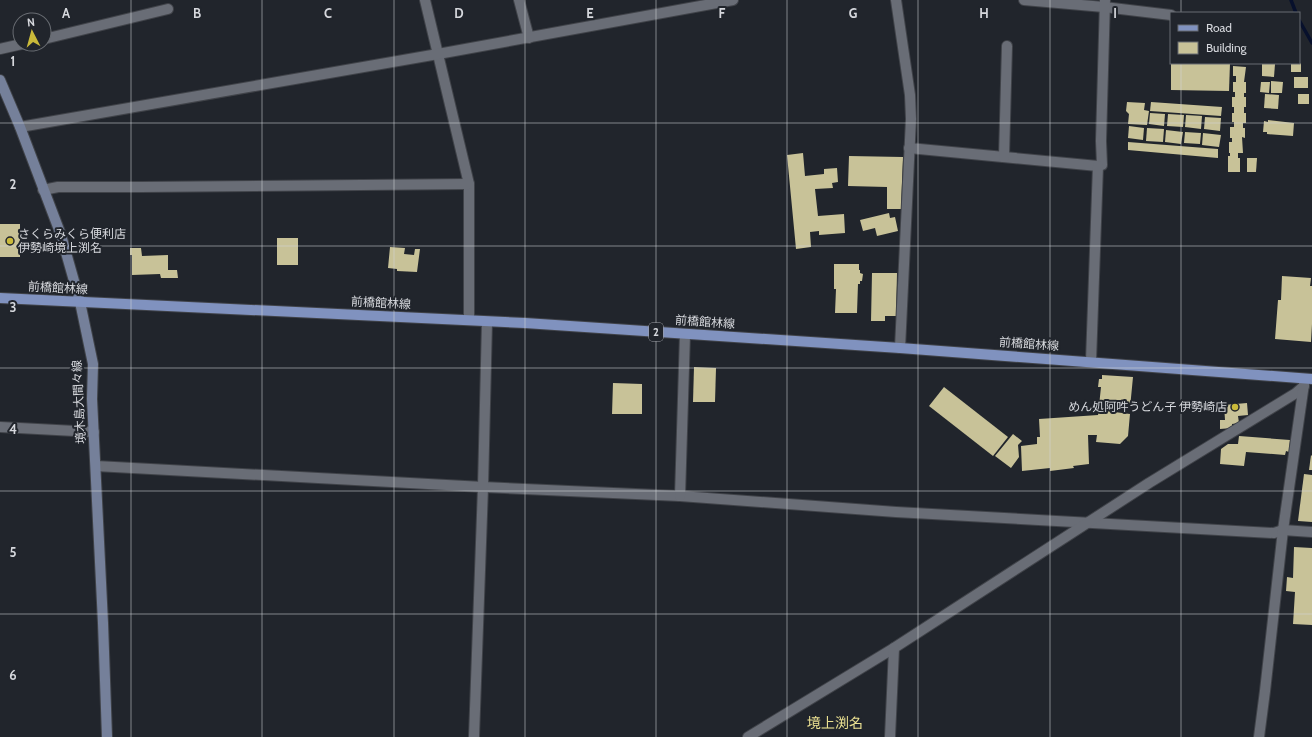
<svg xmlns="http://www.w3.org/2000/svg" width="1312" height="737" font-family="Cabin,'Noto Sans JP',sans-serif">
	<rect width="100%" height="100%" fill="#21252c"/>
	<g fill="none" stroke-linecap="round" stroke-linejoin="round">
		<!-- stream -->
		<g stroke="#07102c" stroke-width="3.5">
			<polyline points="1291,0 1296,13"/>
			<polyline points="1299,20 1312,43"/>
		</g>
	</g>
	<!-- building -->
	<g fill="#c8c298">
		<polygon points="1299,62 1301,64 1301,72 1291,72 1291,63 1299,63"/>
		<polygon points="1171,63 1230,63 1229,91 1171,90"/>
		<polygon points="1262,64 1275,64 1274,77 1262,76"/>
		<polygon points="1233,66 1246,67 1244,82 1246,82 1246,93 1244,93 1244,97 1246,97 1246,107 1244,107 1244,113 1246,113 1246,123 1243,123 1243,128 1245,128 1245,138 1242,137 1243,153 1238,153 1238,158 1240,158 1240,172 1228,172 1228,156 1230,156 1230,153 1229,153 1229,142 1232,142 1232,138 1230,138 1230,127 1234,127 1234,122 1232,122 1232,113 1234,113 1234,107 1232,107 1232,97 1235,97 1235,92 1233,92 1233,82 1236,82 1236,76 1233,76"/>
		<rect x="1294" y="77" width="14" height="11"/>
		<polygon points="1271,81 1283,82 1282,93 1271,93"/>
		<polygon points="1261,82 1270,82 1269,93 1260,92"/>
		<polygon points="1265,94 1279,95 1278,109 1264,108"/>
		<rect x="1298" y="94" width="11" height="10"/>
		<polygon points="1127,102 1145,103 1144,110 1149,111 1147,125 1128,124 1129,114 1126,111"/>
		<polygon points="1151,102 1222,107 1221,116 1150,111"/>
		<polygon points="1150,113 1165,114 1164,126 1149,124"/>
		<polygon points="1168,114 1184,115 1183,127 1167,126"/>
		<polygon points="1186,115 1202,116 1201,129 1185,127"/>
		<polygon points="1205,117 1221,118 1220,131 1204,129"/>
		<polygon points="1268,120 1294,123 1293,136 1267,134 1267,132 1263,132 1264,121 1268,122"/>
		<polygon points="1129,126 1144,128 1143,140 1128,138"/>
		<polygon points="1147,128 1164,129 1163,142 1146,141"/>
		<polygon points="1166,130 1183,132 1181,144 1165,142"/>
		<polygon points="1185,132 1201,133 1200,144 1184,143"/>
		<polygon points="1203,133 1221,135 1219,147 1202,145"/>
		<polygon points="1128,142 1218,149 1218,158 1128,150"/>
		<polygon points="803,153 805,176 824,174 824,169 837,168 838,182 832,183 833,188 815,189 818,216 844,214 845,233 819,235 819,231 810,232 811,247 796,249 787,155"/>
		<polygon points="849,156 903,157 901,209 887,209 887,187 848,186"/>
		<polygon points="1247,158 1257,158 1256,172 1247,172"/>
		<polygon points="889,213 890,218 895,217 898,231 877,236 875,228 863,231 860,220"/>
		<rect x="0" y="224" width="20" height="33"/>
		<rect x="277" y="238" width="21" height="27"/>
		<polygon points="390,247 405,248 404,254 414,255 415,249 420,249 417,272 397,271 397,269 388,268"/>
		<polygon points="130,248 141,248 142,256 168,255 168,270 177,270 178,278 161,278 160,274 132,275 132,255 130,255"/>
		<polygon points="834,264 859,264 859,270 860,270 860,273 863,274 862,281 860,281 860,284 858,284 857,313 835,313 836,289 834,289"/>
		<polygon points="872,273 897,273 896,316 885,316 885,321 871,321"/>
		<polygon points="1282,276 1311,278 1310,286 1312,286 1312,324 1311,342 1275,339 1278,300 1281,300"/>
		<polygon points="694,367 716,368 715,402 693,402"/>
		<polygon points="1102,375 1133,377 1130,408 1099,406 1101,387 1098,387 1099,379 1102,379"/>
		<polygon points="613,383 642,384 642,414 612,414"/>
		<polygon points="944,387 1008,437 993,456 929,406"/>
		<polygon points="1247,403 1248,415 1238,416 1239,423 1232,424 1232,428 1220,429 1220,420 1225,420 1224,405"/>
		<polygon points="1099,410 1130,414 1128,436 1120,444 1096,442 1097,435 1088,435 1089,464 1073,466 1074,468 1050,471 1050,468 1022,471 1021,446 1037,444 1037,437 1040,437 1039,419 1098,415"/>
		<polygon points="1013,434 1022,441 1018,445 1019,457 1011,468 995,456"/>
		<polygon points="1239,436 1290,440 1289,452 1286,451 1285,455 1246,452 1244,466 1220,464 1221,449 1228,444 1238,444"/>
		<polygon points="1311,455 1312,456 1312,470 1309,470"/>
		<polygon points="1304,474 1312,475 1312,522 1298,521"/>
		<polygon points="1294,547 1312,548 1312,625 1293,624 1295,592 1286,591 1287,577 1293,578"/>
	</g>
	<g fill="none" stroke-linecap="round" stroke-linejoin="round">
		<!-- minor casing -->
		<g stroke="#404349" stroke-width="12">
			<g id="minor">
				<polyline points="425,0 469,184 469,320"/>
				<polyline points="519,0 529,38"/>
				<polyline points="896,0 910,95 911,119 900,348"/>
				<polyline points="1024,0 1104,7 1171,15"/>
				<polyline points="44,39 168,9"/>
				<polyline points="0,49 22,44"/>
				<polyline points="20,127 438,54 733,0"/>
				<polyline points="909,148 1098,166 1102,165 1101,141 1105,0"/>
				<polyline points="1004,157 1007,46"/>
				<polyline points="43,190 58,187 140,187 469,184"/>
				<polyline points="1091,361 1098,166"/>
				<polyline points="0,427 94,432"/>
				<polyline points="96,466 483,487 680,496 896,512 1274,533 1283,530 1312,532"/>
				<polyline points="680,496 685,334"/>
				<polyline points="474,737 483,487 487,322"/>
				<polyline points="748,737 894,648 1149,483 1296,393 1304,386"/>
				<polyline points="890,737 894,648"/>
				<polyline points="1259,737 1265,691 1283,530 1304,384"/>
			</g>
		</g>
		<!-- secondary casing -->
		<g stroke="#404349" stroke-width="12">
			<polyline id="secondary" points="0,80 20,127 61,235 80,302 93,364 92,399 103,623 107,737"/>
		</g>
		<!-- primary casing -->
		<g stroke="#404349" stroke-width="12">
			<polyline id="primary" points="0,298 525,323 900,348 1312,379"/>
		</g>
		<!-- minor -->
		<use href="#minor" stroke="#696d76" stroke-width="10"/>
		<!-- secondary -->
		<use href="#secondary" stroke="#75809a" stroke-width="10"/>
		<!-- primary -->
		<use href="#primary" stroke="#8092bf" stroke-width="10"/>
	</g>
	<!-- grid -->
	<path fill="none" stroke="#d6d8dd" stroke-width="1" stroke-opacity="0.55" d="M 131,0 L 131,737M 262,0 L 262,737M 394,0 L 394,737M 525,0 L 525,737M 656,0 L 656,737M 787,0 L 787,737M 918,0 L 918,737M 1050,0 L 1050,737M 1181,0 L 1181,13M 1181,63 L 1181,737M 0,123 L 1312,123M 0,246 L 1312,246M 0,368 L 1312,368M 0,491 L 1312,491M 0,614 L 1312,614"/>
	<!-- markers -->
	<g fill="#caba3a" stroke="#21252c" stroke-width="1.5">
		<circle cx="10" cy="241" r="4"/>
		<circle cx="1235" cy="407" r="4"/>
	</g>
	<g text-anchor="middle" stroke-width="4" stroke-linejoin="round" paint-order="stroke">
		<!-- shield labels -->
		<rect fill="#21252c" stroke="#a0a2a8" stroke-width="1" x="649" y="323" width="14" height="18" rx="3"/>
		<g font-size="11" font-weight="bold" fill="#d6d8dd">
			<text x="656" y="336">2</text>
		</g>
		<!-- poi labels -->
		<g font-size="12" fill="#d6d8dd" stroke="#21252c" text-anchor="start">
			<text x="18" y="238">さくらみくら便利店<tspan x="18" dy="14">伊勢崎境上渕名</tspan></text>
			<text x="1227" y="411" text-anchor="end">めん処阿吽うどん子 伊勢崎店</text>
		</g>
		<!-- street labels -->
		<g font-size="12" fill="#d6d8dd" stroke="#21252c">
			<text transform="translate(58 288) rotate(3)" y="4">前橋館林線</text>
			<text transform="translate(381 303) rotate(3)" y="4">前橋館林線</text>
			<text transform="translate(705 322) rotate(4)" y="4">前橋館林線</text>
			<text transform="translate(1029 344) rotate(4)" y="4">前橋館林線</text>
			<text transform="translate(79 402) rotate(-93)" y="4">境木島大間々線</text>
		</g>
		<!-- quarter labels -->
		<g font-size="14" fill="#eae091" stroke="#21252c">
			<text x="835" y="728">境上渕名</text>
		</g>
	</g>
	<g font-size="13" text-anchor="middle" font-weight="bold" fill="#d6d8dd" stroke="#21252c" stroke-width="4" stroke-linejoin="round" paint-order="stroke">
		<text x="66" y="18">A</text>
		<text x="197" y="18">B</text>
		<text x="328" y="18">C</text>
		<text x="459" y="18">D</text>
		<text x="590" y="18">E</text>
		<text x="722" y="18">F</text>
		<text x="853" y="18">G</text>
		<text x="984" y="18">H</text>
		<text x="1115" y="18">I</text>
		<text x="13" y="66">1</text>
		<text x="13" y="189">2</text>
		<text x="13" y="312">3</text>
		<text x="13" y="434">4</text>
		<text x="13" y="557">5</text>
		<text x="13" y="680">6</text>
	</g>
	<!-- legend -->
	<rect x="1170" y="12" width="130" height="52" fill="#21252c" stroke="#696d73"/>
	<rect x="1178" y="25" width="20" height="6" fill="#8092bf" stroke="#696d73"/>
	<text x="1206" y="32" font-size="12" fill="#d6d8dd">Road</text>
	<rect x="1178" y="42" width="20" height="12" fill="#c8c298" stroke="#696d73"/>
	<text x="1206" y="52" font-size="12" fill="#d6d8dd">Building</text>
	<!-- north arrow -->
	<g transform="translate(32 32) rotate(354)"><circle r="19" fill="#21252c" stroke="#696d73"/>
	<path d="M0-3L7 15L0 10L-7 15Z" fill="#caba3a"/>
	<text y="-6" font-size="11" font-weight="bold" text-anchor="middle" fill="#d6d8dd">N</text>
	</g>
</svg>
